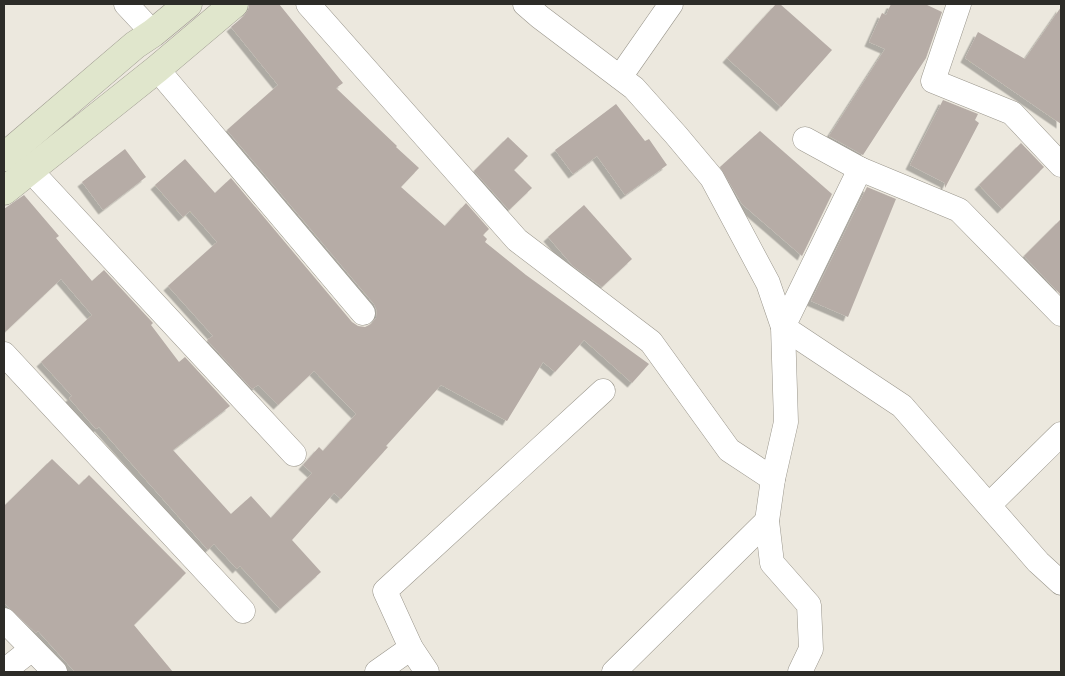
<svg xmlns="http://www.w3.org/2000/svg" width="1065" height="676" font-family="'Varela Round',sans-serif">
	<defs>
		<filter id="shadow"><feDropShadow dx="-4.5" dy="4.5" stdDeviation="0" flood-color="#0004"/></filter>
	</defs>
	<rect width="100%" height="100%" fill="#ece8de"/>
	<!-- building -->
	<g fill="#b6aca6" filter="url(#shadow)">
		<polygon points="249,4 279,4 343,83 336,88 397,146 396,147 419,168 401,187 445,226 466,203 489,229 483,235 487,239 485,242 526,275 649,364 632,383 584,340 555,372 543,362 507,421 441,385 386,446 388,447 341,499 334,493 292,540 321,572 280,609 240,566 237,569 214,544 208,550 99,427 96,429 69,398 72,396 41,362 92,315 61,279 4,333 4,209 24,195 59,236 56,238 92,281 104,270 153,323 151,325 179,362 185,357 230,406 173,450 231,514 251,496 271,518 312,473 303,465 319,447 323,451 356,414 314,371 278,405 258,385 252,389 207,340 213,336 168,286 217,242 190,211 183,217 155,185 185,159 215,193 231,178 352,322 358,326 365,327 371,324 376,318 377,311 374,304 227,130 278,85 231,27 244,16 248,10"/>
		<polygon points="776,4 780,4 832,50 781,107 727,58"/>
		<polygon points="891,4 925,4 942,12 926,58 863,155 829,136 885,49 869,42 882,13 886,15"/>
		<polygon points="1061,7 1061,124 965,58 978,32 1025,59"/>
		<polygon points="943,100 978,114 975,120 979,123 945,188 945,183 910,165"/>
		<polygon points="616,104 645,141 649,139 667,165 625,195 597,156 573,174 555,150"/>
		<polygon points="760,131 832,194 802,256 742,204 720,167"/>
		<polygon points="508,137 528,156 514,170 532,188 509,210 474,171"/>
		<polygon points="1021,143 1044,167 1002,209 979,185"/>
		<polygon points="125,149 146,177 103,210 82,182"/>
		<polygon points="867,187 896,199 848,317 811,301"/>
		<polygon points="584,205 632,259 602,287 573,266 548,237"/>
		<polygon points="1061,219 1061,295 1024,256"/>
		<polygon points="52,459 79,485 89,475 186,573 134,625 173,672 75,672 38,631 36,633 4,603 4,506"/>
	</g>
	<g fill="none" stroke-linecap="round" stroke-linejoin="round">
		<!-- minor casing -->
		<g stroke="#9a968c" stroke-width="25">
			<g id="minor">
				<polyline points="126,4 153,33"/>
				<polyline points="308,4 517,240 651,342 729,450 773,479"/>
				<polyline points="525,4 540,17 634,88 676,135 712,178 768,283 783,327 786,422 773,479 767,521 772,563 809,605 811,649 800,672"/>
				<polyline points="959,4 933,81 1012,113 1061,165"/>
				<polyline points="157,69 363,313"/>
				<polyline points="620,77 671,4"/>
				<polyline points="805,139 860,169 959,210 1061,314"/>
				<polyline points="18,157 294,454"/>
				<polyline points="860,169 783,327 902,406 1038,562 1061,583"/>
				<polyline points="4,354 243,611"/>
				<polyline points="989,505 1061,434"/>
				<polyline points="4,620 55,672"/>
				<polyline points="4,671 32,649"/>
				<polyline points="377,672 411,648"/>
				<polyline points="427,672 411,648 385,591 603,391"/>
				<polyline points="614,672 767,521"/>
			</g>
		</g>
		<!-- secondary casing -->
		<g stroke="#9a968c" stroke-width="29">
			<g id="secondary">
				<polyline points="4,157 135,45 153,33 188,4"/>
				<polyline points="4,191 157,69 234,4"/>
			</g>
		</g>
		<!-- minor -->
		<use href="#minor" stroke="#fff" stroke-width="24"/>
		<!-- secondary -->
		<use href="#secondary" stroke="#e0e6cc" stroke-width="28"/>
	</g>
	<!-- border -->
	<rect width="1065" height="676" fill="none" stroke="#2d2c28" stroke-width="10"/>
</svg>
